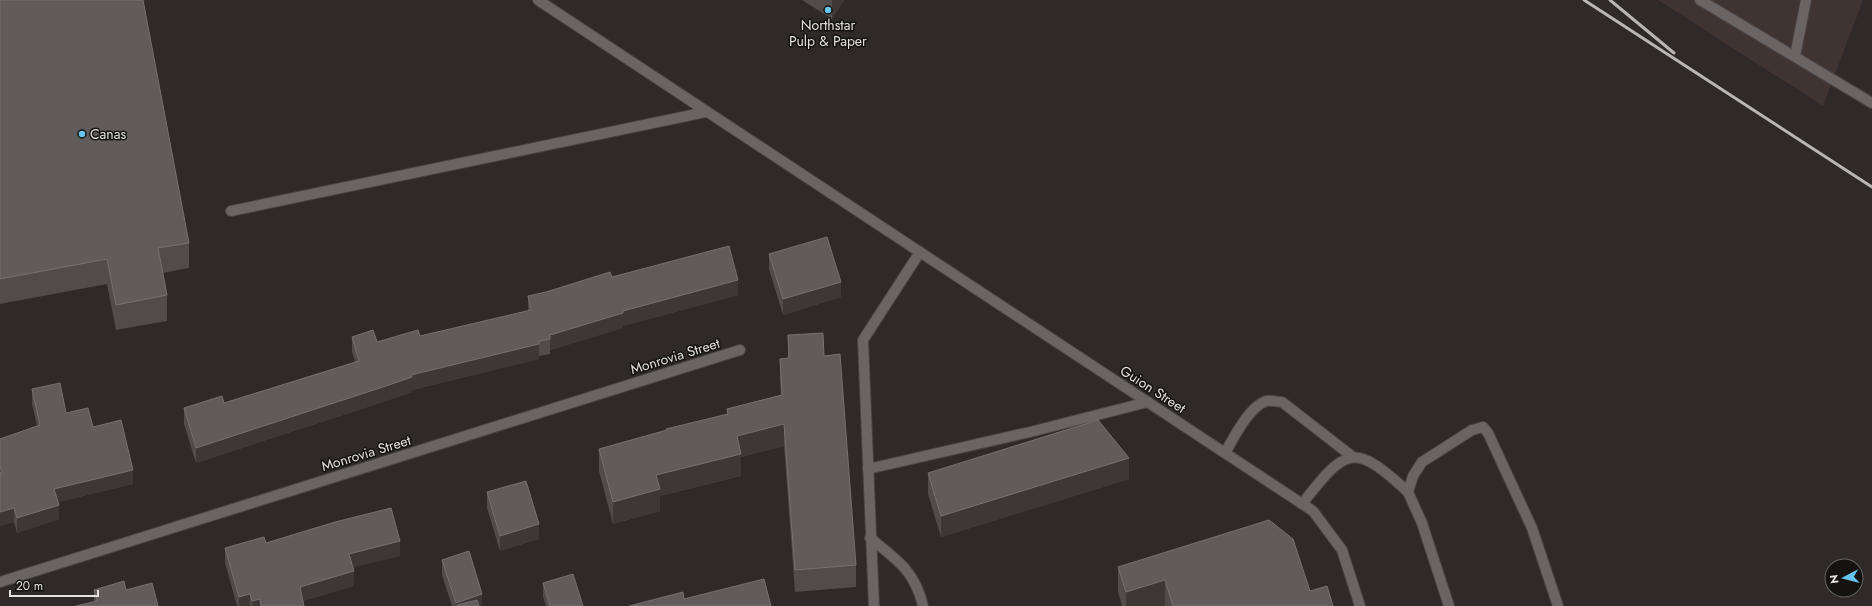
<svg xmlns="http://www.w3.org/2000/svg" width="1872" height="606" font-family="Jost,sans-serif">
	<rect width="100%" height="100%" fill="#2f2929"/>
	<!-- built -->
	<polygon fill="#403433" points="1658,0 1863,0 1823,106"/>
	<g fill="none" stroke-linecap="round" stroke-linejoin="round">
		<!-- service casing -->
		<g stroke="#484443" stroke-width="12">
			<g id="service">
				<polyline points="538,0 888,231"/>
				<polyline points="1700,0 1872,103"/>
				<polyline points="1795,56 1806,0"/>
				<polyline points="231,211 706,112"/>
				<path d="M 1225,453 C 1234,437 1249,407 1266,401 C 1271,400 1277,402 1282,402 L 1353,457"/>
				<polyline points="868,469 1030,432 1148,402"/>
				<path d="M 1302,504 C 1346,448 1353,441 1408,492"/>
				<path d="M 870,538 C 897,560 915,571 923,606"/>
				<polyline points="874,606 863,340 920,252"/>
				<polyline points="1449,606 1422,523 1408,492 1413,476 1422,462 1472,430 1483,427 1488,433 1532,528 1558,606"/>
			</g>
		</g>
		<!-- minor casing -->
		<g stroke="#484443" stroke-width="12">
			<g id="minor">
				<polyline points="888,231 1313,511 1342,550 1360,606"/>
				<polyline points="0,582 740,350"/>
			</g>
		</g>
		<!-- service -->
		<use href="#service" stroke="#6b6464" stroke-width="10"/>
		<!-- minor -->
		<use href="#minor" stroke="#6b6464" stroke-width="10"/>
		<!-- rail -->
		<g stroke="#bbb6b6" stroke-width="3">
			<polyline points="1584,0 1872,187"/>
			<polyline points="1610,0 1674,53"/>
		</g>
	</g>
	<!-- wall -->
	<g fill="#514b4a">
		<polygon points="0,0 189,243 189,268 163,273 167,295 167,321 116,330 107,284 0,304"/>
		<polygon points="802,0 844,0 832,19"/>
		<polygon points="769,254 841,297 783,315 769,269"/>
		<polygon points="612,277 738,295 623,326 623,328 550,350 550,354 539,356 539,359 412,390 412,392 386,401 196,463 184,424 184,408 224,403 355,362 352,352 352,337 377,342 420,336 528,311 528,296"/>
		<polygon points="788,335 824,356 856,565 856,587 795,592 784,446 741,457 741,476 660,496 660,511 613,524 599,471 599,449 727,414 727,409 781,395 780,380 780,359 788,358"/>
		<polygon points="32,389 66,413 93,427 133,484 58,502 59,519 17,533 14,522 0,526 0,439 37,426 32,404"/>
		<polygon points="928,473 1129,479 941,537 928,494"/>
		<polygon points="487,492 539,539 500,551 487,508"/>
		<polygon points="266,543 400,556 353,567 354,586 303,601 304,606 237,606 225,563 225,548"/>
		<polygon points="442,560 482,606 452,606 442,575"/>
		<polygon points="1118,567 1310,591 1333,606 1122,606 1118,592"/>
		<polygon points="543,583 583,606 546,606 543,597"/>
		<polygon points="94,590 126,590 94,602"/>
	</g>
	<!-- shaded-wall -->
	<g fill="#3d3736">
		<polygon points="832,0 844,0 832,19"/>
		<polygon points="738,280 738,295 623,326 623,328 550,350 550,335 623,311"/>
		<polygon points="841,282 841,297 783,315 783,299"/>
		<polygon points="539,344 539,359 412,390 412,392 386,401 196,463 196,448 411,375"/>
		<polygon points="784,424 784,446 741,457 741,476 660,496 660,511 613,524 613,502 656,475 737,436"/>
		<polygon points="1129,458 1129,479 941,537 941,516"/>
		<polygon points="133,470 133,484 54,503 54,489"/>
		<polygon points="59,505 59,519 17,533 17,518"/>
		<polygon points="14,508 14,522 0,526 0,512"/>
		<polygon points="539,524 539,539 500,551 500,536"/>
		<polygon points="400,541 400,556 349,568 349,554"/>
		<polygon points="354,571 354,586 300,602 300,587"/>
		<polygon points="1165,580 1165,606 1126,606 1126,592"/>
		<polygon points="250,594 250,606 239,606 239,597"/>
		<polygon points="482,594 482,606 456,606 456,603"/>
		<polygon points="260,599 260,606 252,606 252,601"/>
	</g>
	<!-- building -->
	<g fill="#615b5b" stroke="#767070">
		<polygon points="0,0 143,0 189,243 158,248 167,295 116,305 107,259 0,279"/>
		<polygon points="827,237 841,282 783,299 769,254"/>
		<polygon points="729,246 738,280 623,311 623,313 550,335 550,339 539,341 539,344 411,375 412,377 386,386 196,448 184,408 222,396 224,403 359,361 352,337 373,330 377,342 418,330 420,336 531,310 528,296 546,292 610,272 612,277"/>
		<polygon points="823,333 824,356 840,354 856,565 795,570 784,424 737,436 741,454 656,475 660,489 613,502 599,449 667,430 666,429 728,414 727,409 782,395 780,359 789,358 788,335"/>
		<polygon points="60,383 66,413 88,408 93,427 121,420 133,470 54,489 59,505 17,518 14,508 0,512 0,473 2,472 0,467 0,439 40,425 32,389"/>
		<polygon points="1098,420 1129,458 941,516 928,473"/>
		<polygon points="526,481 539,524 500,536 487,492"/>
		<polygon points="391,508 400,541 349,554 354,571 300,587 304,606 261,606 260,599 252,601 250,594 239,597 225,548 264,537 266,543 335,522"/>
		<polygon points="1269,520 1293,539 1310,591 1327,586 1333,606 1173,606 1165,580 1126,592 1118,567"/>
		<polygon points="469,551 482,594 456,603 442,560"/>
		<polygon points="573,574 583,606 550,606 543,583"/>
		<polygon points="764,579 771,606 629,606 683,592 684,599"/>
		<polygon points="124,581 126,590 152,583 158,606 76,606 97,601 94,590"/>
		<polygon points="477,600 479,606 457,606 457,605"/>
	</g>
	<!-- markers -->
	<g fill="#67c4f0" stroke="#151212" stroke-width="1.5">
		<circle cx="828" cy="10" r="4"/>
		<circle cx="82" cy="134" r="4"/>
	</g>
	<g text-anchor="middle" stroke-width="3" stroke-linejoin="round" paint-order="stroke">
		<!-- poi labels -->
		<g font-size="14" fill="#e5e1e1" stroke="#151212">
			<text x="828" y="30">Northstar<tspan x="828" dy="16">Pulp &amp; Paper</tspan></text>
			<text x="90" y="139" text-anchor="start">Canas</text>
		</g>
		<!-- street labels -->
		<g font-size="14" fill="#e5e1e1" stroke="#151212">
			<text transform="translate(675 356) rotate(-17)" y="5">Monrovia Street</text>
			<text transform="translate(1153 389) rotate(33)" y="5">Guion Street</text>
			<text transform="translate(366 453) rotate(-17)" y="5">Monrovia Street</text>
		</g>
	</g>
	<!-- north arrow -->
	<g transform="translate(1844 578) rotate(263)"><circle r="19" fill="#151212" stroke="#686565"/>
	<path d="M0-3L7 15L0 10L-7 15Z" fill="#67c4f0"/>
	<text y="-6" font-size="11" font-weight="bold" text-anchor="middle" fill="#e5e1e1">N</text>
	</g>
	<!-- scale -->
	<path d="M10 590v6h88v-6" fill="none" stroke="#e5e1e1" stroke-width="2"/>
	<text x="16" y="590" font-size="12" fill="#e5e1e1" stroke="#151212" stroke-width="3" paint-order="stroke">20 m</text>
</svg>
